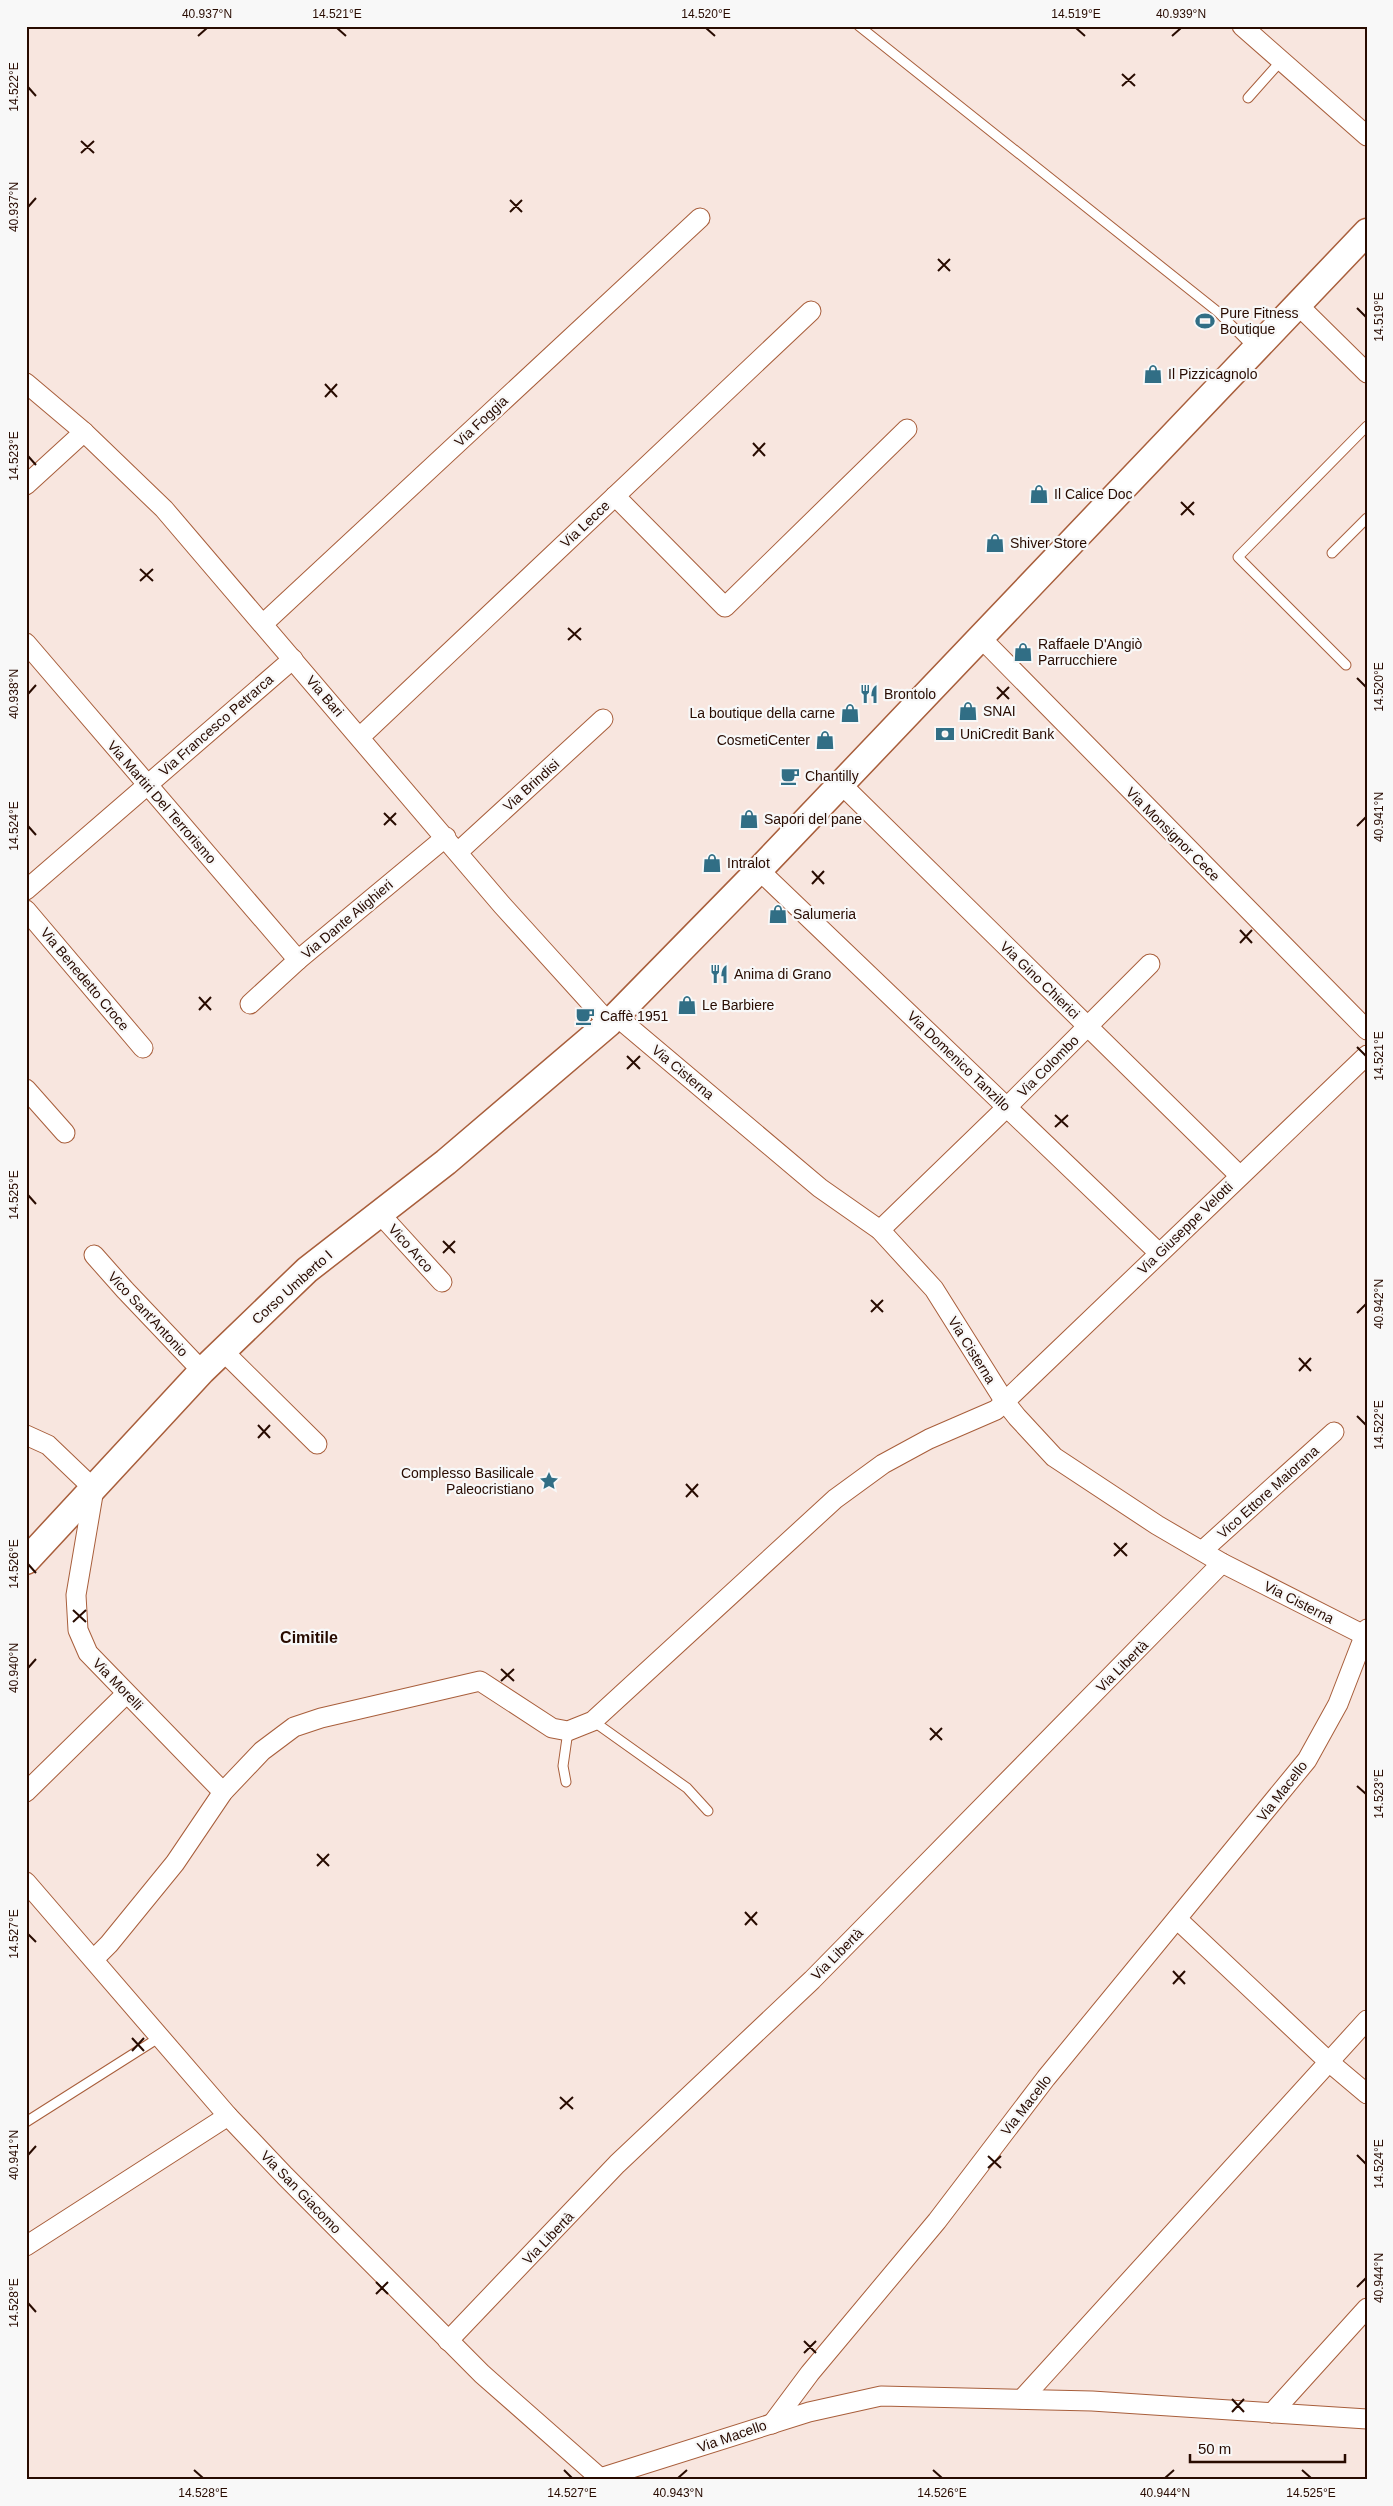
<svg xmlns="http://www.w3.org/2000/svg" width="1393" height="2506" font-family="Arial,sans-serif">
	<rect width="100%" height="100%" fill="#f8e6df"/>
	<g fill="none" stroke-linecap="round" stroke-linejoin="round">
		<!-- lane casing -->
		<g stroke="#a85e3b" stroke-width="11">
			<g id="lane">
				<polyline points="859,26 1218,312 1254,348"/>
				<polyline points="1248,98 1281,61"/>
				<polyline points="1332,553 1367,518"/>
				<polyline points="1346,665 1238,557 1367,426"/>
				<polyline points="593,1721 687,1788 708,1811"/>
				<polyline points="566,1782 563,1766 568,1731"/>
				<polyline points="26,2122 160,2037"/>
			</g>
		</g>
		<!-- street casing -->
		<g stroke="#a85e3b" stroke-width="21">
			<g id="street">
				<polyline points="1242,26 1367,136"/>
				<polyline points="1298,305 1367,373"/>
				<polyline points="26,383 84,432 164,509 502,905 609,1023"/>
				<polyline points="26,485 84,432"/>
				<polyline points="615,496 725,607 907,429"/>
				<polyline points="263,624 700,218"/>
				<polyline points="980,637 1367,1030"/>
				<polyline points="26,643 298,960"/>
				<polyline points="360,737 811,311"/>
				<polyline points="841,784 1240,1176"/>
				<polyline points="458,852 603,719"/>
				<polyline points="759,870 1159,1253"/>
				<polyline points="26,890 293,659"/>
				<polyline points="26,910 143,1048"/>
				<polyline points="250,1004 298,960 446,837"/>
				<polyline points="616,1016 820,1188 880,1230 934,1289 1005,1402 1017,1417 1054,1457 1157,1525 1222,1563 1364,1635"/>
				<polyline points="26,1089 65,1133"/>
				<polyline points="380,1214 442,1282"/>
				<polyline points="880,1230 1007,1107 1150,964"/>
				<polyline points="94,1255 125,1290 202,1371"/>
				<polyline points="223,1351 317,1444"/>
				<polyline points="26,1435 48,1445 94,1489 76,1595 78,1630 88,1653 223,1792"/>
				<polyline points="1202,1551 1334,1432"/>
				<polyline points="26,1792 126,1694"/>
				<polyline points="26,1882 228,2116 285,2176 482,2374 600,2478"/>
				<polyline points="1177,1919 1329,2062 1367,2094"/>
				<polyline points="94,1959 109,1944 175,1863 223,1792 262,1751 294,1727 321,1718 480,1681 552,1728 568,1731 593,1721 835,1499 883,1464 929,1439 996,1410 1367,1055"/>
				<polyline points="26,2246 228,2116"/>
				<polyline points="448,2341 617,2164 812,1980 1222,1563"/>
				<polyline points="1022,2399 1367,2020"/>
				<polyline points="1272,2413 1367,2308"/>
				<polyline points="772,2424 810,2373 937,2221 1046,2078 1307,1760 1338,1704 1367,1629"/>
				<polyline points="600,2478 809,2412 881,2396 1092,2401 1367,2419"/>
			</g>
		</g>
		<!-- secondary casing -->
		<g stroke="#a85e3b" stroke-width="29">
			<polyline id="secondary" points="26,1561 202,1371 307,1270 446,1162 609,1023 759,870 1367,232"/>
		</g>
		<!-- lane -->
		<use href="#lane" stroke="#fff" stroke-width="9"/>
		<!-- street -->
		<use href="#street" stroke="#fff" stroke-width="19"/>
		<!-- secondary -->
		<use href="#secondary" stroke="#fff" stroke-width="26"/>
	</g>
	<!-- ticks -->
	<path fill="none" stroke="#280b00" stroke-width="2" d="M 337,28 L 346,36M 706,28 L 715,36M 1076,28 L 1085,36M 198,36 L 207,28M 1172,36 L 1181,28M 1122,74 L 1135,86M 1122,86 L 1135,74M 28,87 L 36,96M 81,141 L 94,153M 81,153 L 94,141M 510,200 L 522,212M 28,207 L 36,198M 510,212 L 522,200M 938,259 L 950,271M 938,271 L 950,259M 1357,308 L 1366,317M 325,384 L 337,397M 325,397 L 337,384M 753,443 L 765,456M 28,456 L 36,465M 753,456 L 765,443M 1181,502 L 1194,515M 1181,515 L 1194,502M 140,569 L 153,581M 140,581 L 153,569M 568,628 L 581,640M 568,640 L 581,628M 1357,678 L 1366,687M 997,687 L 1009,699M 28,694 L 36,685M 997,699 L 1009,687M 384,813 L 396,825M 384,825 L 396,813M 28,826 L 36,835M 1357,826 L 1366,817M 812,871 L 824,884M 812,884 L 824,871M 1240,930 L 1252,943M 1240,943 L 1252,930M 199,997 L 211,1010M 199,1010 L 211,997M 1357,1047 L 1366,1056M 627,1056 L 640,1069M 627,1069 L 640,1056M 1055,1115 L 1068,1127M 1055,1127 L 1068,1115M 28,1195 L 36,1204M 443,1241 L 455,1253M 443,1253 L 455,1241M 871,1300 L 883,1312M 871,1312 L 883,1300M 1357,1313 L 1366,1304M 1299,1358 L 1311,1371M 1299,1371 L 1311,1358M 1357,1416 L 1366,1425M 258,1425 L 270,1438M 258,1438 L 270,1425M 686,1484 L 698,1497M 686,1497 L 698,1484M 1114,1543 L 1127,1556M 1114,1556 L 1127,1543M 28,1564 L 36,1573M 73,1610 L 86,1622M 73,1622 L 86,1610M 28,1668 L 36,1659M 501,1669 L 514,1681M 501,1681 L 514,1669M 930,1728 L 942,1740M 930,1740 L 942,1728M 1357,1786 L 1366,1794M 317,1854 L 329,1866M 317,1866 L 329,1854M 745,1912 L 757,1925M 745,1925 L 757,1912M 28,1934 L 36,1942M 1173,1971 L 1185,1984M 1173,1984 L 1185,1971M 132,2038 L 144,2051M 132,2051 L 144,2038M 560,2097 L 573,2109M 560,2109 L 573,2097M 28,2155 L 36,2146M 1357,2155 L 1366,2164M 988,2156 L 1001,2168M 988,2168 L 1001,2156M 376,2282 L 388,2294M 1357,2287 L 1366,2278M 376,2294 L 388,2282M 28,2303 L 36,2312M 804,2341 L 816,2353M 804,2353 L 816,2341M 1232,2399 L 1244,2412M 1232,2412 L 1244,2399M 194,2470 L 203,2478M 564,2470 L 572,2478M 933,2470 L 942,2478M 1302,2470 L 1311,2478M 678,2478 L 687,2470M 1165,2478 L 1174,2470"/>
	<!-- icons -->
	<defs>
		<g id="stadium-bare" transform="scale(1.5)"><path d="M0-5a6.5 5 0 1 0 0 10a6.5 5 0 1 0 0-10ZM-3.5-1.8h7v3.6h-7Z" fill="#316e85" stroke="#f8f8f8" stroke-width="2.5" paint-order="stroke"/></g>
		<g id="shop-bare" transform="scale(1.5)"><path d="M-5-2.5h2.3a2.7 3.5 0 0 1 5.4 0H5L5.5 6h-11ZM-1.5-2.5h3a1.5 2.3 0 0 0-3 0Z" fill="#316e85" stroke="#f8f8f8" stroke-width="2.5" paint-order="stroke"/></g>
		<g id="restaurant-bare" transform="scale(1.5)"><path d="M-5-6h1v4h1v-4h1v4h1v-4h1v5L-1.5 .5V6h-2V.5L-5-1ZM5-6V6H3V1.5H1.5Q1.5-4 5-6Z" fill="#316e85" stroke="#f8f8f8" stroke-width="2.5" paint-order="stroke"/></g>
		<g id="bank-bare" transform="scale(1.5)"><path d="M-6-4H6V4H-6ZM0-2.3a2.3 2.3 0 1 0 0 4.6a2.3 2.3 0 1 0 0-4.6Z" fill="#316e85" stroke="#f8f8f8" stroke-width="2.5" paint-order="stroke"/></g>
		<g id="cafe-bare" transform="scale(1.5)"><path d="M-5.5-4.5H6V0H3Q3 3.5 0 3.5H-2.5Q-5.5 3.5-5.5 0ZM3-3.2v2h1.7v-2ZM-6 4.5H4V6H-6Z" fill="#316e85" stroke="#f8f8f8" stroke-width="2.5" paint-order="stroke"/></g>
		<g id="sight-bare" transform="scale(1.5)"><path d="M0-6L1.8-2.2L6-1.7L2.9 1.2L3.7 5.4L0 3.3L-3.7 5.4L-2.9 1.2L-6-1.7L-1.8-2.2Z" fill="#316e85" stroke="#f8f8f8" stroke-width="2.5" paint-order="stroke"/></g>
	</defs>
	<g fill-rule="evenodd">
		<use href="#stadium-bare" x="1205" y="321"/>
		<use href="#shop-bare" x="1153" y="374"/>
		<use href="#shop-bare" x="1039" y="494"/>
		<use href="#shop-bare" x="995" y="543"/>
		<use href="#shop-bare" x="1023" y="652"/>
		<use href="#restaurant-bare" x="869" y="694"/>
		<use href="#shop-bare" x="968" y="711"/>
		<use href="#shop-bare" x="850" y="713"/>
		<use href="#bank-bare" x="945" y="734"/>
		<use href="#shop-bare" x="825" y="740"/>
		<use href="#cafe-bare" x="790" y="776"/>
		<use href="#shop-bare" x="749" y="819"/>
		<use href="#shop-bare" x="712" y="863"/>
		<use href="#shop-bare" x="778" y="914"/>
		<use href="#restaurant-bare" x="719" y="974"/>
		<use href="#shop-bare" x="687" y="1005"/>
		<use href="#cafe-bare" x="585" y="1016"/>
		<use href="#sight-bare" x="549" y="1481"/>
	</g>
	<g text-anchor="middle" stroke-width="4.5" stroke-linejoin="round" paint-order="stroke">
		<!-- poi labels -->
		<g font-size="14" fill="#280b00" stroke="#f8f8f8" text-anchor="start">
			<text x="1220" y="318">Pure Fitness<tspan x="1220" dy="16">Boutique</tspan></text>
			<text x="1168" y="379">Il Pizzicagnolo</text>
			<text x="1054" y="499">Il Calice Doc</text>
			<text x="1010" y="548">Shiver Store</text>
			<text x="1038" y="649">Raffaele D'Angiò<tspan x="1038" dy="16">Parrucchiere</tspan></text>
			<text x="884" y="699">Brontolo</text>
			<text x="983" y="716">SNAI</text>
			<text x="835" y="718" text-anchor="end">La boutique della carne</text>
			<text x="960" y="739">UniCredit Bank</text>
			<text x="810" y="745" text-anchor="end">CosmetiCenter</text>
			<text x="805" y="781">Chantilly</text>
			<text x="764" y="824">Sapori del pane</text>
			<text x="727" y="868">Intralot</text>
			<text x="793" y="919">Salumeria</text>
			<text x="734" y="979">Anima di Grano</text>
			<text x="702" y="1010">Le Barbiere</text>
			<text x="600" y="1021">Caffè 1951</text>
			<text x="534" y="1478" text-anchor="end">Complesso Basilicale<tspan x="534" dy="16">Paleocristiano</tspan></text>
		</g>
		<!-- street labels -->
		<g font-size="14" fill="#280b00" stroke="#f8f8f8">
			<text transform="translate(481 421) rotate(-43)" y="5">Via Foggia</text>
			<text transform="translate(585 524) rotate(-43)" y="5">Via Lecce</text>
			<text transform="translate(325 696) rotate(49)" y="5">Via Bari</text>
			<text transform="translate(216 725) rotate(-41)" y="5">Via Francesco Petrarca</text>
			<text transform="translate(531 785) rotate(-42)" y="5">Via Brindisi</text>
			<text transform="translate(162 802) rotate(49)" y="5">Via Martiri Del Terrorismo</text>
			<text transform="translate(1173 834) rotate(45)" y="5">Via Monsignor Cece</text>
			<text transform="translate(347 919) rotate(-40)" y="5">Via Dante Alighieri</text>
			<text transform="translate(85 979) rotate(50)" y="5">Via Benedetto Croce</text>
			<text transform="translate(1040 980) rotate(44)" y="5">Via Gino Chierici</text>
			<text transform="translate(959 1061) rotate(44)" y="5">Via Domenico Tanzillo</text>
			<text transform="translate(1048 1066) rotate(-45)" y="5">Via Colombo</text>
			<text transform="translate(683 1072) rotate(40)" y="5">Via Cisterna</text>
			<text transform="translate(1185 1228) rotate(-44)" y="5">Via Giuseppe Velotti</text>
			<text transform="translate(411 1248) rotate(48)" y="5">Vico Arco</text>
			<text transform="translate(292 1287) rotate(-42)" y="5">Corso Umberto I</text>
			<text transform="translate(148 1314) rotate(47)" y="5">Vico Sant'Antonio</text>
			<text transform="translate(972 1350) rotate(58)" y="5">Via Cisterna</text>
			<text transform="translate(1268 1492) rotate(-42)" y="5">Vico Ettore Maiorana</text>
			<text transform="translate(1299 1602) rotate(27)" y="5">Via Cisterna</text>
			<text transform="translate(1122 1666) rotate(-45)" y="5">Via Libertà</text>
			<text transform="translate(118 1684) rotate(46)" y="5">Via Morelli</text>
			<text transform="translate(1282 1791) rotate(-52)" y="5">Via Macello</text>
			<text transform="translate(837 1954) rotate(-45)" y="5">Via Libertà</text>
			<text transform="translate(1026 2105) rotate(-52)" y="5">Via Macello</text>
			<text transform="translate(301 2192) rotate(46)" y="5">Via San Giacomo</text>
			<text transform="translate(548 2238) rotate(-46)" y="5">Via Libertà</text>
			<text transform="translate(732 2436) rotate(-19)" y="5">Via Macello</text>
		</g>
		<!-- quarter labels -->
		<g font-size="16" font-weight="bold" fill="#280b00" stroke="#f8f8f8">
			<text x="309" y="1643">Cimitile</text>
		</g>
	</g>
	<!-- border -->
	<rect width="1393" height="2506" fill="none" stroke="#f8f8f8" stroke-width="55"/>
	<!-- scale -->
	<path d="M1190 2454v8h155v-8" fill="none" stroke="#280b00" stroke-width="2.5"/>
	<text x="1198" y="2454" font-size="15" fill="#280b00" stroke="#f8f8f8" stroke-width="4" paint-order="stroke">50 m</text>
	<rect x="28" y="28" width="1338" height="2450" fill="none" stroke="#280b00" stroke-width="2"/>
	<g font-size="12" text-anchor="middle" fill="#280b00">
		<text x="207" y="18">40.937°N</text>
		<text x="337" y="18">14.521°E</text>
		<text x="706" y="18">14.520°E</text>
		<text x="1076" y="18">14.519°E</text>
		<text x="1181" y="18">40.939°N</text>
		<text transform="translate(14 87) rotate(-90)" y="4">14.522°E</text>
		<text transform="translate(14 207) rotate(-90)" y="4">40.937°N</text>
		<text transform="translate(1379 317) rotate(-90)" y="4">14.519°E</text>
		<text transform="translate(14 456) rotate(-90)" y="4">14.523°E</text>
		<text transform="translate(1379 687) rotate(-90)" y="4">14.520°E</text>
		<text transform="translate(14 694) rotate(-90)" y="4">40.938°N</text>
		<text transform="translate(1379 817) rotate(-90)" y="4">40.941°N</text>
		<text transform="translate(14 826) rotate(-90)" y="4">14.524°E</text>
		<text transform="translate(1379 1056) rotate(-90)" y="4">14.521°E</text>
		<text transform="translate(14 1195) rotate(-90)" y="4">14.525°E</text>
		<text transform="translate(1379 1304) rotate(-90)" y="4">40.942°N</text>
		<text transform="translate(1379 1425) rotate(-90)" y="4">14.522°E</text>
		<text transform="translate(14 1564) rotate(-90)" y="4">14.526°E</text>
		<text transform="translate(14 1668) rotate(-90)" y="4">40.940°N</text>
		<text transform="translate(1379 1794) rotate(-90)" y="4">14.523°E</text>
		<text transform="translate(14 1934) rotate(-90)" y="4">14.527°E</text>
		<text transform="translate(14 2155) rotate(-90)" y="4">40.941°N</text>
		<text transform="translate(1379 2164) rotate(-90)" y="4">14.524°E</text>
		<text transform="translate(1379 2278) rotate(-90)" y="4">40.944°N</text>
		<text transform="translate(14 2303) rotate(-90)" y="4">14.528°E</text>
		<text x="203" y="2497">14.528°E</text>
		<text x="572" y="2497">14.527°E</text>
		<text x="678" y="2497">40.943°N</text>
		<text x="942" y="2497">14.526°E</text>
		<text x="1165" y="2497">40.944°N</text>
		<text x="1311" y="2497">14.525°E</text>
	</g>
</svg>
